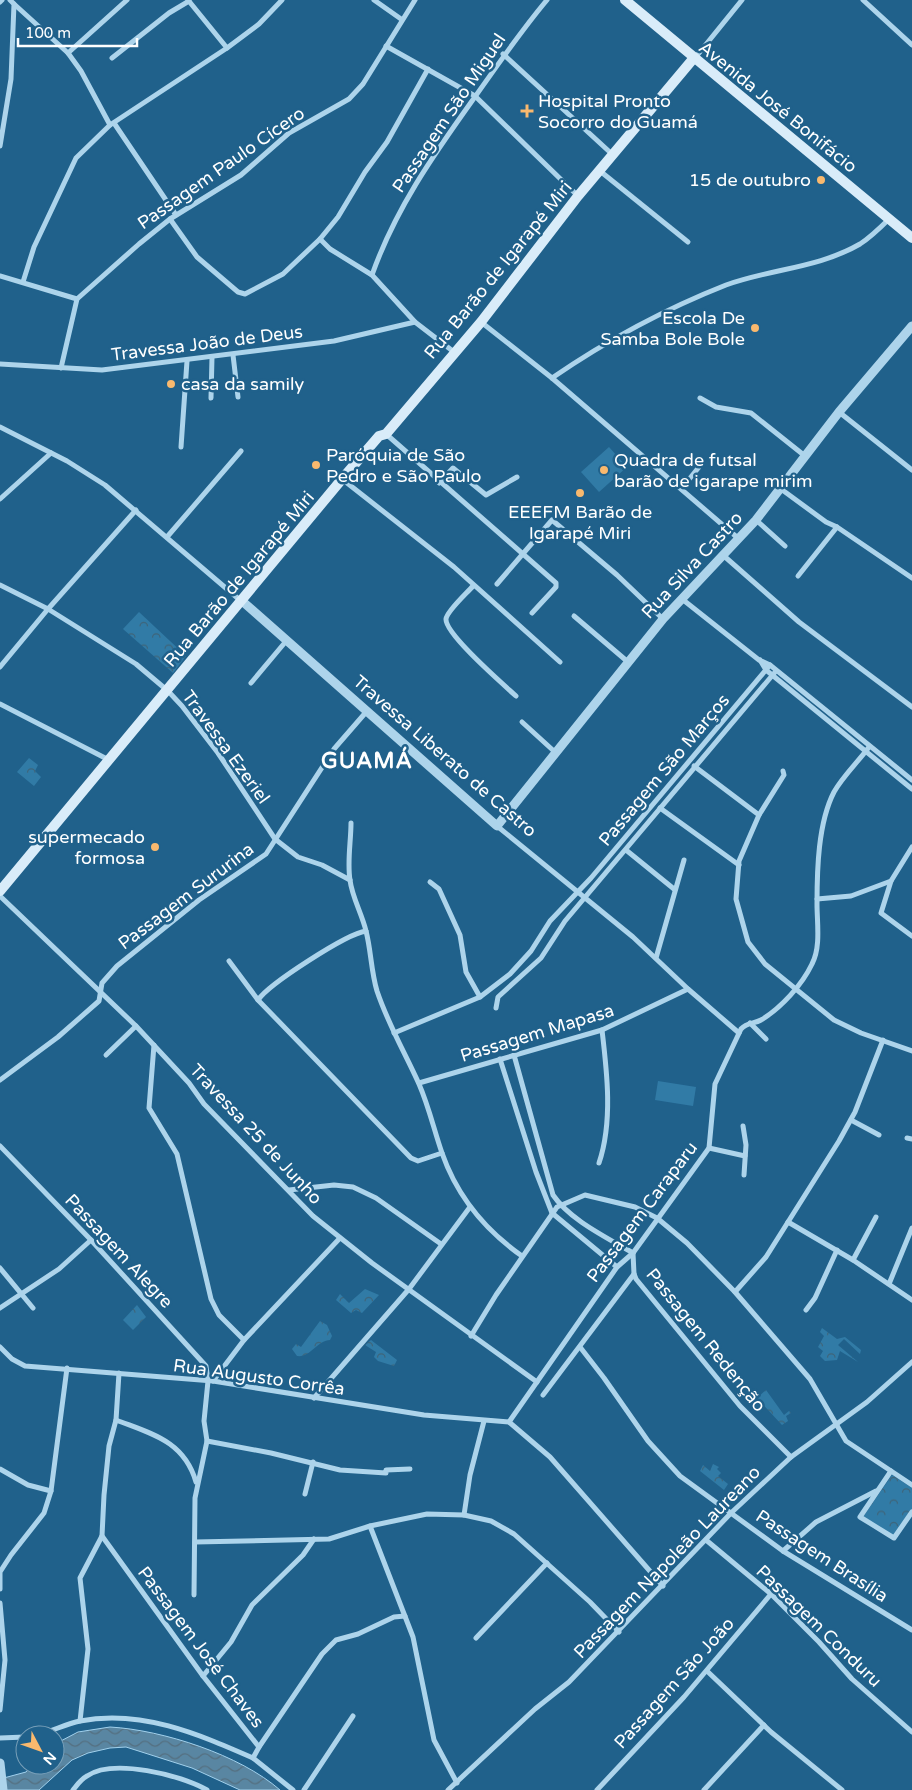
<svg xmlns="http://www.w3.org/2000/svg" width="912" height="1790" font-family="'Varela Round',sans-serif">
	<defs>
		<pattern id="forest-crowns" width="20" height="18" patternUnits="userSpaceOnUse" patternTransform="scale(1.25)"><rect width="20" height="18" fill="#317ba6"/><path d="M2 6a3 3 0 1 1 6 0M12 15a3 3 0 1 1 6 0" fill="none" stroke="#3e6479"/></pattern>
		<pattern id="water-waves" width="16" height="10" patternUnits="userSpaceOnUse" patternTransform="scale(1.25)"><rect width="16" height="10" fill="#5986a2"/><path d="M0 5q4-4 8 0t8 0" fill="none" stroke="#546f80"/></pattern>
	</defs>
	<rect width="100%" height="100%" fill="#20618b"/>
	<!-- green -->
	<g fill="#317ba6">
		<polygon points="609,447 627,467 599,492 581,472"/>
		<polygon points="658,1081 696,1087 693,1106 655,1100"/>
	</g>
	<!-- forest -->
	<g fill="url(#forest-crowns)">
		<polygon points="139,612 186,656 173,673 123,629"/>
		<polygon points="29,758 38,765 35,771 41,777 34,786 17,772"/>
		<polygon points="365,1289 379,1295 362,1313 356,1310 351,1313 336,1300 340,1294 349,1303"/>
		<polygon points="137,1305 146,1317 133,1330 123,1320"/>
		<path d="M 320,1321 L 327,1325 L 332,1336 L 330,1340 C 318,1340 310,1358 297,1356 L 292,1349 L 296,1344 L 301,1347 Z"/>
		<polygon points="822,1328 837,1339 845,1337 861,1350 860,1354 844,1339 838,1345 858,1362 840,1351 837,1360 825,1361 820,1356 823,1351 818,1347 824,1336 820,1332"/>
		<polygon points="371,1340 397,1360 394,1366 378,1361 374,1357 376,1352 365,1345"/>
		<polygon points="766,1390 784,1415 789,1411 791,1413 786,1416 788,1421 782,1425 757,1398"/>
		<polygon points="713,1464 719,1467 717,1469 721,1473 718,1476 728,1484 724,1490 700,1471 703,1465 710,1471"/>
		<polygon points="892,1475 912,1488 912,1511 894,1538 863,1517"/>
	</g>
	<!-- water -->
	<path fill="url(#water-waves)" stroke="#a1d1ed" d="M 110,1727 C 163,1730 240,1755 280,1790 L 240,1790 L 192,1768 L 126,1747 L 110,1748 L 88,1753 L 72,1760 L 39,1790 L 0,1790 L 0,1779 L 26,1772 L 32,1765 L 55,1765 L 55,1744 L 78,1732 Z"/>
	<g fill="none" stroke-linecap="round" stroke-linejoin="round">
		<!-- minor -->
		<g stroke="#add4eb" stroke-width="5">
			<polyline points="188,0 227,48"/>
			<polyline points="374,0 401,19"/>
			<polyline points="863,0 912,45"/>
			<polyline points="0,2 2,0"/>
			<polyline points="14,4 68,53 81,71 110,125"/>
			<polyline points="386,46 475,96 578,196"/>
			<polyline points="68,53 127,0"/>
			<polyline points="503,54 613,155"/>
			<polyline points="112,58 169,13 189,1"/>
			<polyline points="695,58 742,0"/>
			<polyline points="114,123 176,215"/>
			<polyline points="0,146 11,79 14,4 10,0"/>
			<polyline points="600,171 688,242"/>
			<polyline points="170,219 197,257 238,292 245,294 283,274 320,239 338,217 365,172 387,142 428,69"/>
			<polyline points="320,239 330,249 372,275 415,322 454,352"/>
			<path d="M 372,275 C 395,210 432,157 472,101 C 497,66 520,32 547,0"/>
			<polyline points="0,276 77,299"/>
			<polyline points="23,282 34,247 76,158 110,125 227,48 259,24 282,0"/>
			<polyline points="481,322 552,378 739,539"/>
			<polyline points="233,355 238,397"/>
			<polyline points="0,364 102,370 334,341 415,322"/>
			<polyline points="61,368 77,299 139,244 170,219 241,175 289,133 349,99 363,84 415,0"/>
			<path d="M 552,378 C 606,341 665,309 726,285 C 770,269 819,268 860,244 C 871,237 880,228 889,219"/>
			<polyline points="211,398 212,357"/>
			<polyline points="700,398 716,407 751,413 805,456"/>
			<polyline points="839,412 912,470"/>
			<polyline points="0,427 67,461 105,485 241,601"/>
			<polyline points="386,434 556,583 556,587 532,613"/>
			<polyline points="181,447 187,361"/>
			<polyline points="342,479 454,567 560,662"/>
			<polyline points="439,483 453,468 486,495 517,477"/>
			<polyline points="682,488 699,467"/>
			<polyline points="781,489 826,522 837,527 912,578"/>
			<polyline points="0,499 51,453"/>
			<polyline points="756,520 785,546"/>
			<polyline points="167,537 241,451"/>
			<polyline points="724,556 799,622 912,707"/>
			<polyline points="798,576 837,527"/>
			<polyline points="497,584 552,520 617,575 663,619"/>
			<polyline points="0,585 48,609 136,664 168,691 182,706 218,753 275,839 298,857 322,865 350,880"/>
			<path d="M 473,586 C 467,593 447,611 446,619 C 445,634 503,684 516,696"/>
			<polyline points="682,599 759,660 770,665 912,780"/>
			<polyline points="574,616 628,662"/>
			<polyline points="760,660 766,670 912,789"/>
			<polyline points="0,667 48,609 136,510"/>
			<polyline points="251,683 287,640"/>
			<polyline points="0,704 109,760"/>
			<polyline points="522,722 556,753"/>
			<polyline points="694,766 759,815"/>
			<polyline points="783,771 784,775 759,815 739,861 736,899 748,942 765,964 834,1020 861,1033 912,1051"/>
			<polyline points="660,808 739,865"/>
			<path d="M 351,823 C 351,841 347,862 350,880 C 352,897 362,914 366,931 C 371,950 371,971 377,991 C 388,1024 405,1053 419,1084 C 429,1107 434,1130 442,1153 C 457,1196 485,1230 522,1256"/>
			<polyline points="497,826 633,937 688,989 739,1033"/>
			<polyline points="626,850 674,889"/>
			<polyline points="891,881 881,913 912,936"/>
			<polyline points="430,882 439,889 460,935 466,972 480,997"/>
			<polyline points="0,896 136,1026 189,1083 204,1104 313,1216 372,1263 537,1382"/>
			<polyline points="817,899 851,896 891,881 912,847"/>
			<polyline points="656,958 684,860"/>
			<polyline points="229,961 258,1000 411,1158 418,1161 442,1153"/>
			<path d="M 258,1000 C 269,984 346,934 366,931"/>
			<polyline points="496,1008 498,997 541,958 565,921 776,671"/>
			<polyline points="750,1023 766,1039"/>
			<polyline points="394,1033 480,997 510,974 531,951 550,921 591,878 770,665"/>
			<polyline points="154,1045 149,1108 177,1154 211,1299 219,1315 244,1340"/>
			<polyline points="106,1055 136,1026"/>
			<path d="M 514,1055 L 553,1195 C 570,1220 606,1237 633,1253"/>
			<polyline points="500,1059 536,1172 552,1213 617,1267"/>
			<polyline points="0,1080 58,1037 99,1001 102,983 117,966 199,900 266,854 334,749 367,711"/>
			<polyline points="419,1083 602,1030 688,989"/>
			<polyline points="851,1120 879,1135"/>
			<polyline points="743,1126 746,1145 744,1175"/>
			<polyline points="907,1138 912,1139"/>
			<polyline points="0,1146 91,1240 206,1366 208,1381 204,1421 207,1441 195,1498 194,1595"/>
			<polyline points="709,1148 745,1156"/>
			<path d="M 599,1163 C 613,1122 607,1072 602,1030"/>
			<polyline points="289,1190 334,1185 353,1187 376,1198 441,1244"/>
			<polyline points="788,1222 853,1260 912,1300"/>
			<polyline points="633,1253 634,1274 636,1279 740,1406 791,1457"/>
			<polyline points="853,1260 876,1217"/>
			<polyline points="0,1268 33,1308"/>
			<polyline points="889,1284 912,1228"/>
			<polyline points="735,1292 766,1257 839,1141 855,1112 883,1040"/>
			<polyline points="0,1308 59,1269 91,1240"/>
			<polyline points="806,1310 815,1298 837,1250"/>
			<polyline points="471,1336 496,1295 557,1207 585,1195 635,1207 657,1218 687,1243 735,1292 810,1379 846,1441 912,1485"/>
			<polyline points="0,1347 12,1359 25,1366 213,1381 424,1415 509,1422 550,1457 663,1586"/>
			<polyline points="580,1347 604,1378 648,1441 680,1476 783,1551 912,1630"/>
			<polyline points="213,1381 244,1340 340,1238"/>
			<polyline points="543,1395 634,1274"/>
			<polyline points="314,1398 409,1289 470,1207"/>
			<path d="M 116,1420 C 152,1434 184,1441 196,1482"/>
			<path d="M 509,1422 L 617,1267 L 633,1253 L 709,1148 L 715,1084 L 741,1029 C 747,1022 754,1024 761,1020 C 781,1008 802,985 812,964 C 821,947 817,923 817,904 C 817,870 818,823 834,792 C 843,776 858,762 869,747"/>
			<polyline points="207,1441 271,1453 340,1470 386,1473 386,1470 410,1469"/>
			<polyline points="0,1469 28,1485 51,1491"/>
			<polyline points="891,1471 860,1517 894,1538 912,1512"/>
			<polyline points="305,1494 313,1462"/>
			<polyline points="464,1515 470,1475 484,1421"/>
			<polyline points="370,1526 413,1637 434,1740 457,1783"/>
			<polyline points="102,1536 203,1676 259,1747 253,1758 293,1790"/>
			<polyline points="706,1540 771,1594 819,1642 852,1679 912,1732"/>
			<polyline points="195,1542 329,1539 370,1526 427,1514 464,1515 491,1521 514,1534 590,1602 619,1632"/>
			<polyline points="783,1551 816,1522 876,1491"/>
			<polyline points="0,1589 0,1572 11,1555 44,1513 51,1491 67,1368"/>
			<polyline points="0,1603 5,1660 0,1710"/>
			<polyline points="476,1638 547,1563"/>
			<polyline points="707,1671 771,1732 842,1790"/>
			<polyline points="203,1676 231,1642 252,1605 303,1555 314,1539"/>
			<polyline points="80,1721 88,1649 80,1578 102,1536 104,1495 109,1446 116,1420 119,1373"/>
			<path d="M 36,1735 C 51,1732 65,1724 80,1721 C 141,1709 198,1734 253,1758"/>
			<polyline points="0,1738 25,1737"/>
			<polyline points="259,1747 322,1654 336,1640 358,1634 394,1617 405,1616"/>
			<path d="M 73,1790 C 77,1785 81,1779 87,1776 C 113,1758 181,1775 207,1790"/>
			<polyline points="304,1790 353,1716"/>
			<polyline points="448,1790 535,1709 569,1682 731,1513 791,1457 867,1402 912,1362"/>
			<polyline points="597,1790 684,1697 771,1594"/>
			<polyline points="704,1790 764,1725"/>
		</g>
		<!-- tertiary -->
		<g stroke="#add4eb" stroke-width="9">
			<polyline points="242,601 497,826 663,619 756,520 839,412 912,326"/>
			<polyline points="0,1763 3,1790"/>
		</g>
		<!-- secondary -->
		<g stroke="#d9ecf9" stroke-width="10">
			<polyline points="625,0 912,238"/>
			<polyline points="0,891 342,479 379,436 386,434 481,322 578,196 693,59"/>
		</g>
	</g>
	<!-- markers -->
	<g fill="#f9b96e" stroke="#20618b" stroke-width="2">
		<path d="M524.5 103.5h5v5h5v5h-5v5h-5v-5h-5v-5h5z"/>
		<circle cx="821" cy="180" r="5"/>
		<circle cx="755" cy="328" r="5"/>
		<circle cx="171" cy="384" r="5"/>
		<circle cx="316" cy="465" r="5"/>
		<circle cx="604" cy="470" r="5"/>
		<circle cx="580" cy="493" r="5"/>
		<circle cx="155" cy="847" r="5"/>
	</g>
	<g text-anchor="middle" stroke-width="5" stroke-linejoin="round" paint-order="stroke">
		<!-- poi labels -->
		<g font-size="18" fill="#fff" stroke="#20618b" text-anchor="start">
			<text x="538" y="107">Hospital Pronto<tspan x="538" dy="21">Socorro do Guamá</tspan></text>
			<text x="811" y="186" text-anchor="end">15 de outubro</text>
			<text x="745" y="324" text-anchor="end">Escola De<tspan x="745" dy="21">Samba Bole Bole</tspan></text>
			<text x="181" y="390">casa da samily</text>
			<text x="326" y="461">Paróquia de São<tspan x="326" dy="21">Pedro e São Paulo</tspan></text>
			<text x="614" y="466">Quadra de futsal<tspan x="614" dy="21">barão de igarape mirim</tspan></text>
			<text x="580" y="518" text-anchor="middle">EEEFM Barão de<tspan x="580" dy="21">Igarapé Miri</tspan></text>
			<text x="145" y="843" text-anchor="end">supermecado<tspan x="145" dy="21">formosa</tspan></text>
		</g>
		<!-- street labels -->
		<g font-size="18" fill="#fff" stroke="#20618b">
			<text transform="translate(778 107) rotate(39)" y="6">Avenida José Bonifácio</text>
			<text transform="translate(449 113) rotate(-56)" y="6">Passagem São Miguel</text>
			<text transform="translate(221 168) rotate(-35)" y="6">Passagem Paulo Cícero</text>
			<text transform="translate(498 270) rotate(-51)" y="6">Rua Barão de Igarapé Miri</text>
			<text transform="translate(207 343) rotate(-7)" y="6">Travessa João de Deus</text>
			<text transform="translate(692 565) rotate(-47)" y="6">Rua Silva Castro</text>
			<text transform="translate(239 579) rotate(-50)" y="6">Rua Barão de Igarapé Miri</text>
			<text transform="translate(226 747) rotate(54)" y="6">Travessa Ezeriel</text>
			<text transform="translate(445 756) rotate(41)" y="6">Travessa Liberato de Castro</text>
			<text transform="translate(664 770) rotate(-50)" y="6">Passagem São Marços</text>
			<text transform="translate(186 896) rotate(-37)" y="6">Passagem Sururina</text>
			<text transform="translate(537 1033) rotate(-17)" y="6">Passagem Mapasa</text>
			<text transform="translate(256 1134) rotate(47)" y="6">Travessa 25 de Junho</text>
			<text transform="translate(642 1212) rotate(-53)" y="6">Passagem Caraparu</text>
			<text transform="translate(119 1251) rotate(47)" y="6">Passagem Alegre</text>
			<text transform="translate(706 1340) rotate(51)" y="6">Passagem Redenção</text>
			<text transform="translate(259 1377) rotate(8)" y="6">Rua Augusto Corrêa</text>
			<text transform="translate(822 1556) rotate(33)" y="6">Passagem Brasília</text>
			<text transform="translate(667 1562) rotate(-46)" y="6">Passagem Napoleão Laureano</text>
			<text transform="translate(819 1626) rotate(44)" y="6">Passagem Conduru</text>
			<text transform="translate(201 1647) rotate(53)" y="6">Passagem José Chaves</text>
			<text transform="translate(674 1683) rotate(-48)" y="6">Passagem São João</text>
		</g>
		<!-- district labels -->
		<g font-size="22" font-weight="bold" letter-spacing="1" fill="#fff" stroke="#20618b">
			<text x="367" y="768">GUAMÁ</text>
		</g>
	</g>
	<!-- north arrow -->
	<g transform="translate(40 1750) rotate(131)"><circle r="24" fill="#20618b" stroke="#79a0b9"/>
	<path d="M0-4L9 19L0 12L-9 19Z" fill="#f9b96e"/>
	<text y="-8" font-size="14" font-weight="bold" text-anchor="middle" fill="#ffffff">N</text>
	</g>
	<!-- scale -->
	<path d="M18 38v8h119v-8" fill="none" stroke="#ffffff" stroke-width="2.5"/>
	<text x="25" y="38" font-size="15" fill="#ffffff" stroke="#20618b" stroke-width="4" paint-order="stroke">100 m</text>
</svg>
